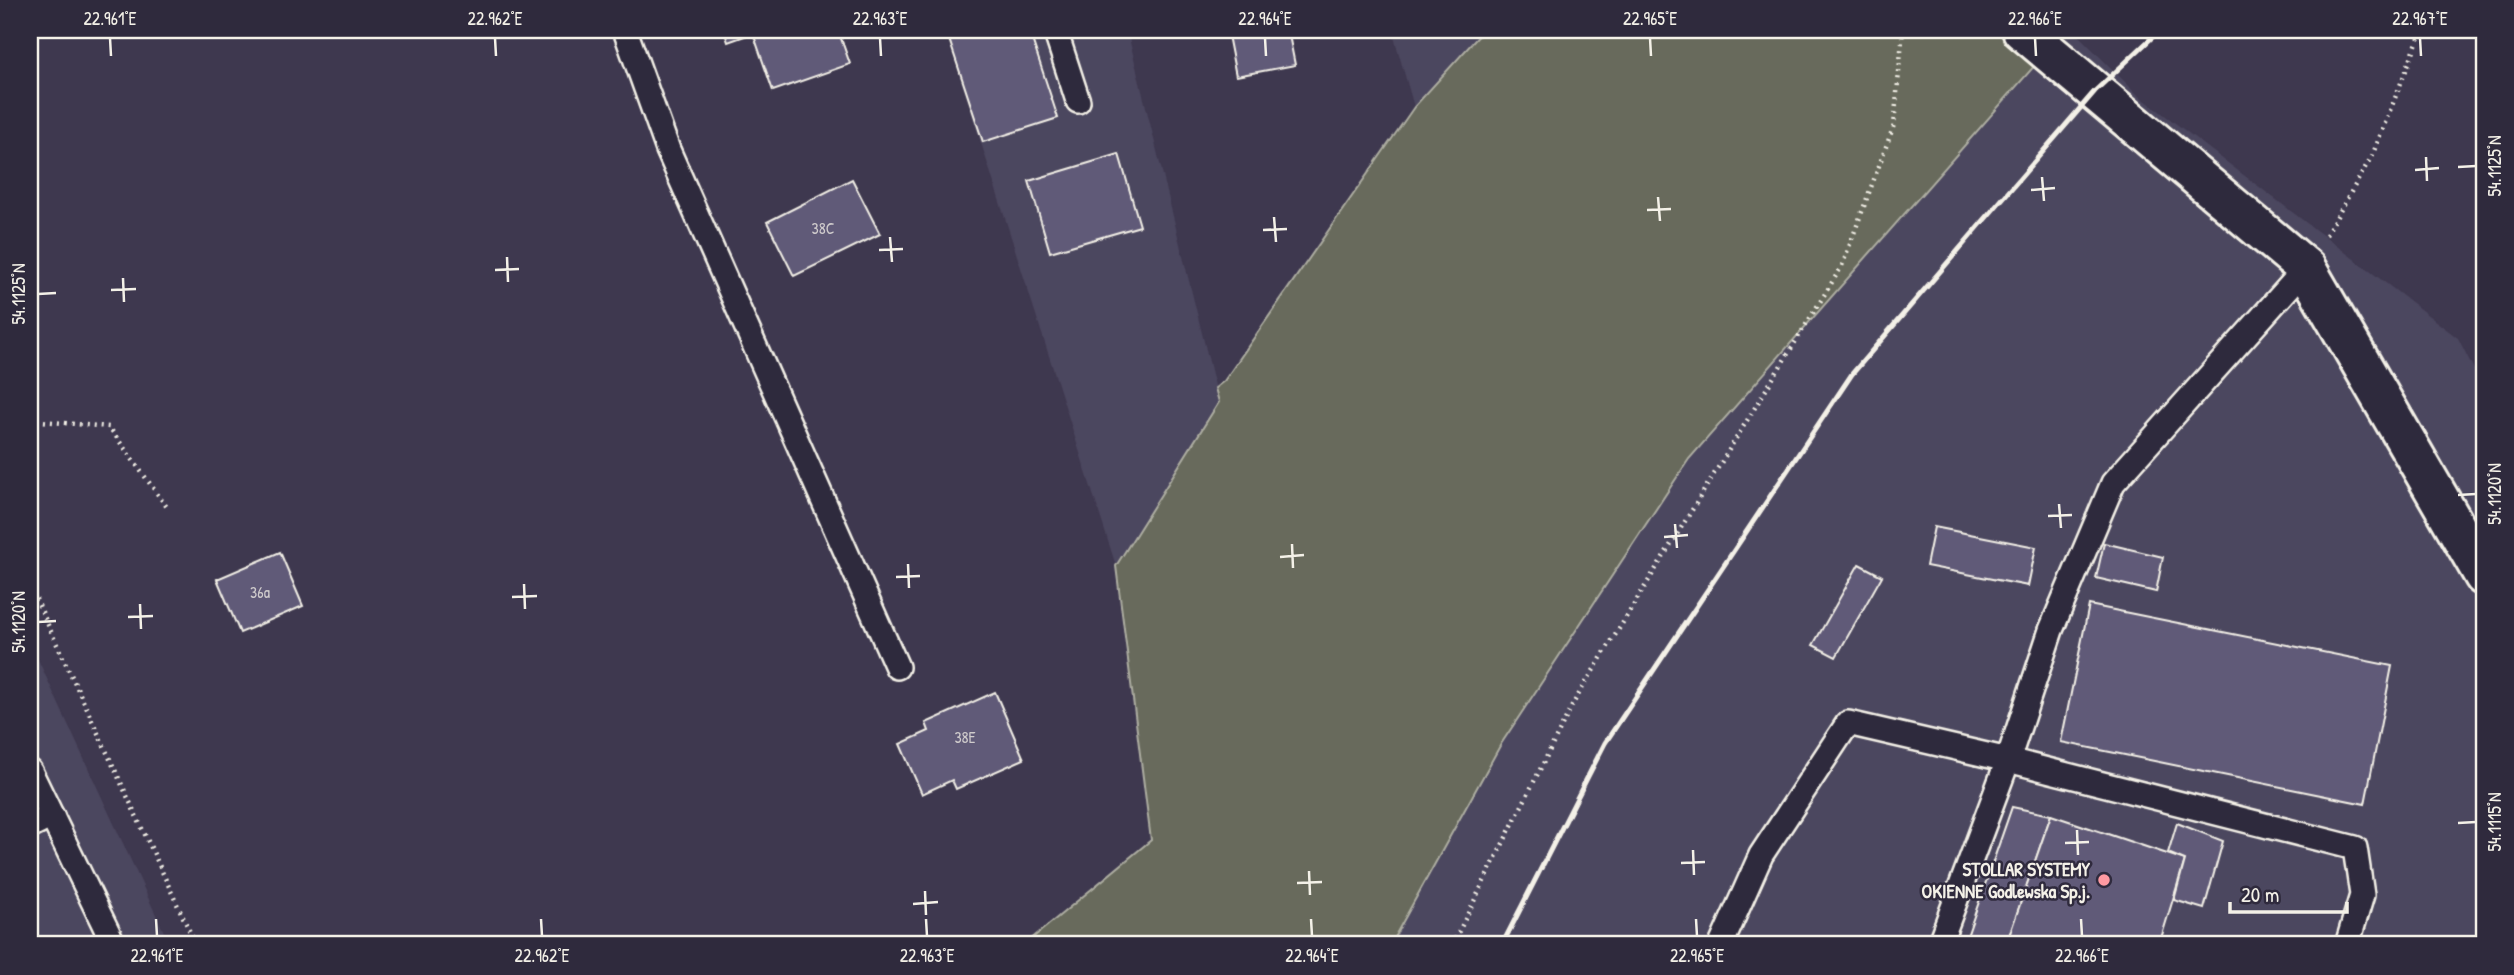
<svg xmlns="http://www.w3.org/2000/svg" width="2514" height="975" font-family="'Patrick Hand',sans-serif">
	<rect width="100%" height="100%" fill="#3e384f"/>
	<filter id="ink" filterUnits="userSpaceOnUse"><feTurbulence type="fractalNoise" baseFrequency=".0143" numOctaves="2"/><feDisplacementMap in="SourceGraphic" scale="14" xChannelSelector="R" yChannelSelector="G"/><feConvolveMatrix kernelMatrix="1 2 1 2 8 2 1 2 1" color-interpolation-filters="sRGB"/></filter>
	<g filter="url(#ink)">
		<!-- built -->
		<g fill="#4b465e">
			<polygon points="945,30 1127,30 1219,402 1116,566"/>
			<polygon points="1392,30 1484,30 1414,107"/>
			<polygon points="2066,30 2073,30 2137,94 2458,338 2484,389 2484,945 1390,945 1501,744 1689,459"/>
			<polygon points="30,642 170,945 30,945"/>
		</g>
		<!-- green -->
		<polygon fill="#676a5c" stroke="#aeaea2" stroke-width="2" points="1484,30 2066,30 1689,459 1501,744 1390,945 1024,945 1151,840 1116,566 1219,402 1215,388 1224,381 1414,107"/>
		<!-- building -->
		<g fill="#605a78" stroke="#f4f1e8" stroke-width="2">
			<polygon points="724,30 838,30 850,64 773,91 753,33 728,42"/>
			<polygon points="946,30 1029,30 1058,118 983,142"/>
			<polygon points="1227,30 1288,30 1295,65 1236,76"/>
			<polygon points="1119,154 1140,226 1050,252 1029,181"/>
			<polygon points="852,179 880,234 794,276 767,222"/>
			<polygon points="1934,527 2036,547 2028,586 1926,566"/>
			<polygon points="2104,543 2163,557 2156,592 2096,578"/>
			<polygon points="280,552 303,606 240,633 217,579"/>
			<polygon points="1859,564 1882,576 1836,657 1813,645"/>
			<polygon points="2089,605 2392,666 2365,804 2061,742"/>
			<polygon points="995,692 1024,759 956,789 952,780 922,794 900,744 929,731 926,723"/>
			<polygon points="2012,807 2051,815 2006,945 1964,945"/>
			<polygon points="2051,815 2185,860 2159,945 2006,945"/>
			<polygon points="2177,823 2223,841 2204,909 2174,900 2185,860 2168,853"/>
		</g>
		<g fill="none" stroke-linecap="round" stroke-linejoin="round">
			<!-- lane casing -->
			<g stroke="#f4f1e8" stroke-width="28">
				<g id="lane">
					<polyline points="625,30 668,150 897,667"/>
					<polyline points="1055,30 1078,101"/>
					<polyline points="2306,268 2113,483 2051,630 2008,760 2355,848 2362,895 2347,945"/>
					<polyline points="30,771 114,945"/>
					<polyline points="30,827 52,816"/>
					<polyline points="1721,945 1761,855 1848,723 2008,760 1939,945"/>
				</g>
			</g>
			<!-- street casing -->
			<g stroke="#f4f1e8" stroke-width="44">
				<polyline id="street" points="2022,30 2306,268 2484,576"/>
			</g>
			<!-- path -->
			<g stroke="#f4f1e8" stroke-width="4.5" stroke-dasharray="2 5" stroke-linecap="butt">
				<polyline points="2326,235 2372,156 2422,30"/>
				<polyline points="30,420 109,427 169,510"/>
				<polyline points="30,586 196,945"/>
				<polyline points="1452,945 1574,702 1842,266 1894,125 1903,30"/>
			</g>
			<!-- lane -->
			<use href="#lane" stroke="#2f2a3d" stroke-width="23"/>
			<!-- street -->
			<use href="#street" stroke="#2f2a3d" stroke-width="38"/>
			<!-- rail -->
			<polyline stroke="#f4f1e8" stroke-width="5" points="1502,945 1605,743 1852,374 2095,91 2160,30"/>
		</g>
	</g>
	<!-- ticks -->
	<path fill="none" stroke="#f4f1e8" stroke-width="2.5" d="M 110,38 L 111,56M 495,38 L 496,56M 880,38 L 881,56M 1265,38 L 1266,56M 1650,38 L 1651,56M 2035,38 L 2036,56M 2420,38 L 2421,56M 2426,157 L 2427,181M 2458,167 L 2476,166M 2415,170 L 2439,168M 2042,177 L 2044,201M 2031,190 L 2055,188M 1658,197 L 1660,221M 1647,210 L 1671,209M 1274,217 L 1276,242M 1263,230 L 1287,229M 890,237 L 892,262M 879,250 L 903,249M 507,257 L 508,282M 495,270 L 519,269M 123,278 L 124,302M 111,290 L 136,289M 38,294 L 56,293M 2458,495 L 2476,494M 2059,504 L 2061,528M 2048,516 L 2072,515M 1675,524 L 1677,548M 1664,537 L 1688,535M 1292,544 L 1293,568M 1280,557 L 1304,555M 908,564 L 909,588M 896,577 L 920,576M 524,584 L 525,609M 512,597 L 537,596M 140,604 L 141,629M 128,617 L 153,616M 38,622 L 56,621M 2458,823 L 2476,822M 2077,830 L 2078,855M 2065,843 L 2089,842M 1693,850 L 1694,875M 1681,863 L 1705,862M 1309,871 L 1310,895M 1297,883 L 1322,882M 925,891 L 926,915M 913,904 L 938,902M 156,919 L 157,936M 541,919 L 542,936M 926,919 L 927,936M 1311,919 L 1312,936M 1696,919 L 1697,936M 2081,919 L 2082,936"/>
	<!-- markers -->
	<circle fill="#ff9aa2" stroke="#2f2a3d" stroke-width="2.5" cx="2104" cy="880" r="7"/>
	<g text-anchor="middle" stroke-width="5" stroke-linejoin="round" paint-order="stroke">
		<!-- number labels -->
		<g font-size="16" fill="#cfcbcc">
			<text x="823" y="234">38C</text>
			<text x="260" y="598">36a</text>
			<text x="965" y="743">38E</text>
		</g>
		<!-- poi labels -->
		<g font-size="19" font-weight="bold" fill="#f4f1e8" stroke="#2f2a3d" text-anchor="end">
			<text x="2090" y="876">STOLLAR SYSTEMY<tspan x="2090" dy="22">OKIENNE Godlewska Sp.j.</tspan></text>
		</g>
	</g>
	<!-- margin -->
	<rect width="2514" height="975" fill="none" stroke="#2f2a3d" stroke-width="77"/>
	<!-- scale -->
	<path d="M2230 902v10h117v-10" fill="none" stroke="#f4f1e8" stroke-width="3.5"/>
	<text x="2241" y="902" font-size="21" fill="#f4f1e8" stroke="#2f2a3d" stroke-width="5" paint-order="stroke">20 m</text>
	<rect x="38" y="38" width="2438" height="898" fill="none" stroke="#f4f1e8" stroke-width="2.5"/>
	<g font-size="18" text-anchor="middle" fill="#f4f1e8">
		<text x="110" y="25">22.961°E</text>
		<text x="495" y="25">22.962°E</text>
		<text x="880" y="25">22.963°E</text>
		<text x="1265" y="25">22.964°E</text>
		<text x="1650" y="25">22.965°E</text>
		<text x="2035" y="25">22.966°E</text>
		<text x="2420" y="25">22.967°E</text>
		<text transform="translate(2495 166) rotate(-90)" y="6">54.1125°N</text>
		<text transform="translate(19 294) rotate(-90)" y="6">54.1125°N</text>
		<text transform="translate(2495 494) rotate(-90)" y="6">54.1120°N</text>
		<text transform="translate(19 622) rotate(-90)" y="6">54.1120°N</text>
		<text transform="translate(2495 822) rotate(-90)" y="6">54.1115°N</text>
		<text x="157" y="962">22.961°E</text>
		<text x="542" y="962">22.962°E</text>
		<text x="927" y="962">22.963°E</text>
		<text x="1312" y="962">22.964°E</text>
		<text x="1697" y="962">22.965°E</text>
		<text x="2082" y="962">22.966°E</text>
	</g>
</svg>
